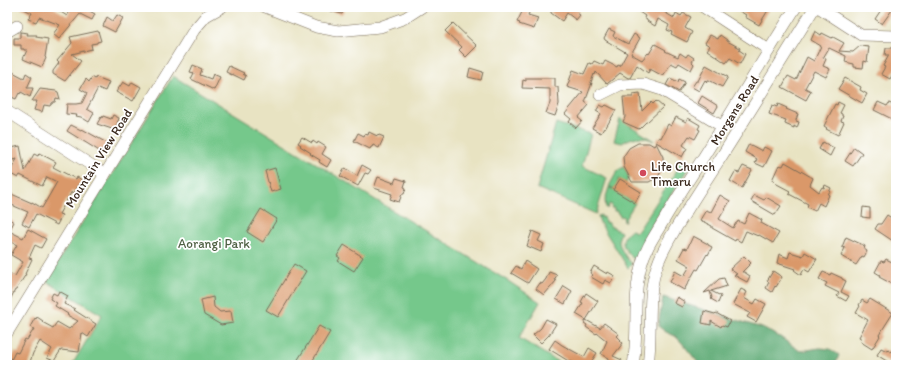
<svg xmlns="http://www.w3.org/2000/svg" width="903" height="372" font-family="Itim,sans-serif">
	<rect width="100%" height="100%" fill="#fff"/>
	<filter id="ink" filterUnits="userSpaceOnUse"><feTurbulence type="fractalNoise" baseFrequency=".025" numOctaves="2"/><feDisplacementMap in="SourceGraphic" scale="8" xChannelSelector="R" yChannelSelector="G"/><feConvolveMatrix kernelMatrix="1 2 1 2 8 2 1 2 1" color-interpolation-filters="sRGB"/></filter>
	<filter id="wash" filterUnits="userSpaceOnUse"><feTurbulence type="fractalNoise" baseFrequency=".012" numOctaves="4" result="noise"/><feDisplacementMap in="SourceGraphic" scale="16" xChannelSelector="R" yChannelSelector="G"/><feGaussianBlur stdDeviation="0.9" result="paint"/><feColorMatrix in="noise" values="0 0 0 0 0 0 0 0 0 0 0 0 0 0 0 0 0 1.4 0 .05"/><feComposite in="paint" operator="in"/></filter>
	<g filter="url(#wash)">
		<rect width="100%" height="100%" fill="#e8e3c2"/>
		<!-- green -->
		<g fill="#75c88b" stroke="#587954">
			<polygon points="173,76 508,281 540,302 519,338 563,365 72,365 102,315 46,281"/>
			<path d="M 620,119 L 654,141 C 641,135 634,136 622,143 L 614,141 Z"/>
			<polygon points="556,123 591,134 582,166 607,178 596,214 537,188"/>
			<path d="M 676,163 L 680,163 L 689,167 C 671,196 647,227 636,260 L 634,259 C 628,253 619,245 625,236 C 627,232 629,231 633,230 L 634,232 L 638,231 L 679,167 L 676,164 Z"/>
			<polygon points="624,167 629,177 626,183 619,179 617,183 618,184 614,189 609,186 618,170"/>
			<polygon points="609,187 635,203 625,219 625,221 624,222 623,216 620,217 619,214 617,213 617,211 614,211 614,208 611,208 612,205 609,204 607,209 606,208 605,200"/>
			<path d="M 601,215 L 601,218 L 603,217 L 604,220 L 605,220 L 605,223 L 608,222 L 611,227 L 614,227 L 615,229 L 621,232 C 620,235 618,238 619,241 C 620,250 627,259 632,264 L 628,268 L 600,223 L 598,216 Z"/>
		</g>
		<!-- forest -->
		<polygon fill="#60ac77" stroke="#4e6b4a" points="663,297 762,328 780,337 800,351 820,348 830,349 839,355 835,365 700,365 682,343 675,336 666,332 658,326"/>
		<g id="blocks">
			<!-- building -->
			<g fill="#da9869">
				<polygon points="20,7 53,7 67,16 72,7 82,7 95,14 92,20 80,14 59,39 53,34 60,25 39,17 36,22 28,19 32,13"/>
				<polygon points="323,7 345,7 342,14 323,9"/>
				<polygon points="554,7 582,7 577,13 580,15 576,20 567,13 562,21 551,13 551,10"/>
				<polygon points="632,7 666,7 664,12 674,18 676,13 681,16 683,13 691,17 685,28 692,32 687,42 671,34 672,32 667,30 669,25 658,19 655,26 647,21 647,20 644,18 645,16"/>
				<polygon points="733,7 770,7 759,25 745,17 746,15"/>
				<polygon points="883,7 889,7 892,10 882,24 875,19"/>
				<polygon points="524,8 530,11 528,15 538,18 534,29 519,24 520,23 517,22"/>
				<polygon points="117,15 123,18 115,32 103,26 107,17 113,21"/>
				<polygon points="453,23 477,46 466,57 459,50 462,47 445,31"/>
				<polygon points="609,29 615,32 613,36 628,44 634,34 640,38 631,54 642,60 648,53 649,54 655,44 666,50 665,51 678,57 680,53 686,57 688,54 694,58 692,62 694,64 691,70 679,63 677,66 671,63 663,76 650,69 648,73 637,65 630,78 628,78 620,73 607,84 596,72 595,75 594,74 590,85 592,83 585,102 589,105 578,118 582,121 576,128 569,122 571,119 565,114 583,92 567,87 573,70 584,74 589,63 592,64 594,61 603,65 605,61 617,67 618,65 620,66 627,53 605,40 604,38"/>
				<polygon points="98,31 101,41 97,42 97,43 91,44 92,49 72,54 81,61 65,81 53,74 53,71 59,63 57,61 72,43 70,37"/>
				<polygon points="815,31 821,35 822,33 832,38 833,37 844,43 839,51 853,52 860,46 869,47 867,62 864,61 863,68 854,67 854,64 845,62 846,56 829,48 823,58 826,59 823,66 830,69 826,77 814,71 805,88 811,91 806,100 782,87 788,76 796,80 807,57 814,61 821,46 811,40"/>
				<polygon points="20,32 28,33 27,35 37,35 36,37 48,39 45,57 46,58 42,67 23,59 27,50 24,50 24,49 21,49 21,45 14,45 14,38 20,38"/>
				<polygon points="710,35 718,39 720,35 727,40 727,41 740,48 739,50 745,54 740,64 730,58 726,63 707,50 710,46 705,43"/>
				<polygon points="896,44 896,68 890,79 881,74 885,67 883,66 889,55 885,55 886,48 893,48"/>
				<polygon points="193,65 202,69 200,75 211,79 213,74 220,77 214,90 191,79 194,73 190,72"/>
				<polygon points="706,65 728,77 722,87 709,80 708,80 707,82 705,80 699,91 692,87 696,81 698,81"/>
				<polygon points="229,66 244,73 243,74 246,76 244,80 232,74 232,75 226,72"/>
				<polygon points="470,68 483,72 481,80 468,77"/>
				<polygon points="7,69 24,78 26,73 32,77 27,88 33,88 30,97 21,92 20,94 19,93 16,99 7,95 11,87 7,85"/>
				<polygon points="92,77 95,79 96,77 109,82 105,91 98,88 87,109 94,113 89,122 81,117 76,116 77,115 66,114 67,104 76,104 82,103 87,93 80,89 86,79 89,82"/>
				<polygon points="526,78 555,78 555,87 558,87 559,104 555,116 546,113 550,103 550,89 522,88 523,80 526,81"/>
				<polygon points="670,78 678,82 679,79 685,82 679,92 666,85"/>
				<polygon points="845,78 861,87 860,90 867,94 862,103 838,89"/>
				<polygon points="123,82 130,86 132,82 141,87 133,101 116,92"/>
				<polygon points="40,89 56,91 58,92 60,99 56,98 55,102 53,102 52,104 51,104 50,106 44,105 42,112 34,110 37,101 32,101"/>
				<polygon points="640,93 642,111 651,102 653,104 656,101 663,107 647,122 646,122 639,129 623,122 625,117 623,97 633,97 633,94"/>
				<polygon points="702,96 718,106 714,113 698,103"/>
				<polygon points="838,102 844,105 840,113 842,114 842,116 843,116 841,121 844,122 838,135 826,129 827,128 824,126 835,104 837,105"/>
				<polygon points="878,102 887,106 889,103 896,106 896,121 874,110"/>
				<polygon points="778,104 787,108 786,109 798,114 796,120 796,121 799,122 797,128 794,126 794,128 785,124 786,120 769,114 772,105 777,107"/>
				<polygon points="600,105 604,107 606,105 616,110 605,129 604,128 601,133 592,128 601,114 596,111"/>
				<polygon points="113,115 119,118 115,130 97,124 101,117 102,118 103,116 111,119"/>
				<polygon points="676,117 686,122 688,118 700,125 698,129 700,130 695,139 689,136 683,145 687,148 682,157 656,142 659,137 661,138 668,124 671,126"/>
				<polygon points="71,125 81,130 82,129 107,143 101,152 67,131"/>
				<polygon points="369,132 375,135 378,136 379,135 384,137 379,148 373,145 372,147 371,147 370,149 354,141 358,133 364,136 365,134 368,135"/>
				<polygon points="302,137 312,143 313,141 317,144 318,142 326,147 322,154 331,160 327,167 319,162 320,160 310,154 311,153 300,146 301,145 298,143"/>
				<polygon points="823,142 834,148 830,156 819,149"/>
				<polygon points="638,143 649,143 654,146 656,143 663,157 663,168 658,177 649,182 632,182 624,167 623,157 629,148"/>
				<polygon points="749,144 762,151 764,147 772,151 764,167 755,163 757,159 745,152"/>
				<polygon points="20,146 25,171 34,154 38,156 39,153 56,162 53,167 76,179 77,177 82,180 74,193 72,191 59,214 62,215 57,225 36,214 29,227 22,223 28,212 7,203 7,192 32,203 32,202 42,208 57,182 47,177 42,186 20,175 18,178 9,173 17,159 7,161 7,149"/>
				<polygon points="854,147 862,153 853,166 845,161"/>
				<polygon points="785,162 813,178 810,185 819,192 822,187 824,188 825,185 831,188 828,195 829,195 824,206 819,203 815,211 807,207 808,204 789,194 790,191 775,183 776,182 772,180 779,165 783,166"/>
				<polygon points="362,165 371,170 368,174 365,173 358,186 340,176 345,168 357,176"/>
				<polygon points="743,166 752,170 742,188 730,181 735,172 739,173"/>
				<polygon points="275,168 281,189 271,192 265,171"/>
				<polygon points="378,177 394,183 396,178 406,181 404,187 406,188 404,194 402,194 399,202 390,199 392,194 374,188"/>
				<polygon points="620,179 641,192 635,203 613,190"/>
				<polygon points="720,195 730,201 719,219 733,228 736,223 737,223 738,221 744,224 749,213 762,220 761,223 779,233 773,243 759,235 758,236 746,231 741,242 736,239 735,241 712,228 712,226 700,220 706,210 711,212"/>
				<polygon points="754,195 764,200 766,197 781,206 775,215 751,201"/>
				<polygon points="863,207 870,208 870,218 862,217"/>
				<polygon points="261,209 277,219 263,242 247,232"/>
				<polygon points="887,215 896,221 896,243 875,229 878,224 881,224"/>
				<polygon points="7,218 14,222 9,231 23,238 28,229 46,239 41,248 35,245 29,258 32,259 25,274 26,274 16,290 15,290 7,306 7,291 9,286 7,285 7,277 9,278 11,274 15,276 23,262 11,255 17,245 7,240"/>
				<polygon points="532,231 541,235 538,241 544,244 541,252 527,246"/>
				<polygon points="693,236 708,244 708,245 712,247 708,255 707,254 698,270 696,269 684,290 670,282 675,271 684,276 690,266 678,259 684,248 687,249"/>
				<polygon points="846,237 865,246 864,249 867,251 864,257 862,256 856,265 841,256 845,248 842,247"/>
				<polygon points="344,245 363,257 354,271 338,261 340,258 337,256"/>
				<polygon points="790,252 803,256 805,252 817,259 809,272 804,269 801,275 794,270 795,269 777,263 779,254 788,258"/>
				<polygon points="744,256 751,263 742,272 744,272 750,276 747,282 734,275 737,274 730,269"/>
				<polygon points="886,259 896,264 896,286 879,277 880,275 875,272 881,261 884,262"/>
				<polygon points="525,261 537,269 528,283 511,273 516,266 521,269"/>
				<polygon points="294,264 306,271 278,317 266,310"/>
				<polygon points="594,266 607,274 608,272 615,276 611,283 605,280 603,284 591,277 592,274 590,273"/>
				<polygon points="773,271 782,277 776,287 775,286 772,292 766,288 769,282 767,281"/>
				<polygon points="549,272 557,275 554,280 556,281 544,295 536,289 540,283 542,284 546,279"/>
				<polygon points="823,272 830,275 831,273 842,278 842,279 846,281 841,292 849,296 846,301 837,296 839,293 825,286 827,283 819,279"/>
				<polygon points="724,278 727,286 711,291 721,296 718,303 711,299 712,298 710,291 704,293 719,279"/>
				<polygon points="564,286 572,291 565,304 556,299"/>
				<polygon points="741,289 747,292 744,298 754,304 757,299 766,304 756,322 747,317 750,313 733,304"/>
				<polygon points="59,291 68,296 64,304 75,309 74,310 96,324 88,337 82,333 79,352 61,350 54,361 47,358 52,349 40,341 33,353 29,365 16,365 10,362 15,352 18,353 25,339 27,340 34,329 30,327 35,318 36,319 37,317 43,321 42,322 53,328 57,322 69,329 78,321 67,315 68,314 55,306 57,303 50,299 53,293 57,295"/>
				<polygon points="586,293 598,301 586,320 576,314 583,303 581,302"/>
				<polygon points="213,297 214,307 220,312 231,311 233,323 221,325 204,315 201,300"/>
				<polygon points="677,297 685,302 682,307 674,303"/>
				<polygon points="870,299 893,313 879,335 880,336 872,349 861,342 862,339 859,337 868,320 856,313 860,306 859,305 862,300 867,303"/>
				<polygon points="704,311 715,314 716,313 730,321 727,327 722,325 721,327 711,321 711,325 702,323"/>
				<polygon points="546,319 556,324 549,335 541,343 533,335 541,328"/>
				<polygon points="586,320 600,328 604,323 619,334 617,336 621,340 620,341 623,343 613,356 622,360 619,365 615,365 608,361 609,358 601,354 607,341 597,333 596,334 586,327 587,325 584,323"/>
				<polygon points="319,326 330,332 310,365 304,365 297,361"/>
				<polygon points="555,340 562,345 584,357 589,348 597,353 589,365 578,365 570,361 570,362 549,349"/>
				<polygon points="896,344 896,365 893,365 877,355 881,348 887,351 888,350 891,352"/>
			</g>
		</g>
	</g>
	<g filter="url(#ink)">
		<use href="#blocks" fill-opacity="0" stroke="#786b57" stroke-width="1"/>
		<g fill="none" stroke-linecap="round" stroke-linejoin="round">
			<!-- minor casing -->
			<g stroke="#786b57" stroke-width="12">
				<g id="minor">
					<polyline points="265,7 316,27 338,31 380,27 405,18 422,7"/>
					<polyline points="703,7 769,50"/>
					<polyline points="818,7 861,35 896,36"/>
					<polyline points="7,32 17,26"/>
					<polyline points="600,95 620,85 643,84 662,90 723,127"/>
					<polyline points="7,111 105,174"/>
					<polyline points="7,333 194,30 206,16 222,7"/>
					<path d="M 633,365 C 639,332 632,299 641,266 C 645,249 655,235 664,220 C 675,201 687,183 699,164 C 732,112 763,59 796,7"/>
					<path d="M 648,365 C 653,333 646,296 657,266 C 663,248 674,231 684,215 C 696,196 708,177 720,159 C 752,109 783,58 815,7"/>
				</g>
			</g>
			<!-- minor -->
			<use href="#minor" stroke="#fff" stroke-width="11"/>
		</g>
	</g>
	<!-- markers -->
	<circle fill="#d1495b" stroke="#fff" stroke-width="1.5" cx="643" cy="173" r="4"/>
	<g text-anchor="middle" stroke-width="3.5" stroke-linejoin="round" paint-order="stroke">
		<!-- street labels -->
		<g font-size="13" fill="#3b2a1e" stroke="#fff">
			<text transform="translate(734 110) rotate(-58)" y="5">Morgans Road</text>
			<text transform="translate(98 158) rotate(-58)" y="5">Mountain View Road</text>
		</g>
		<!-- poi labels -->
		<g font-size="13" fill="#3b2a1e" stroke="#fff" text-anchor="start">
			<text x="651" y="171">Life Church<tspan x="651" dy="15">Timaru</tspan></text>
		</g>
		<!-- park labels -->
		<g font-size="13" fill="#4f6144" stroke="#fff">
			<text x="214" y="248">Aorangi Park</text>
		</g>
	</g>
	<!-- margin -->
	<rect width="903" height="372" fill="none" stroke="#fff" stroke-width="24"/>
</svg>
